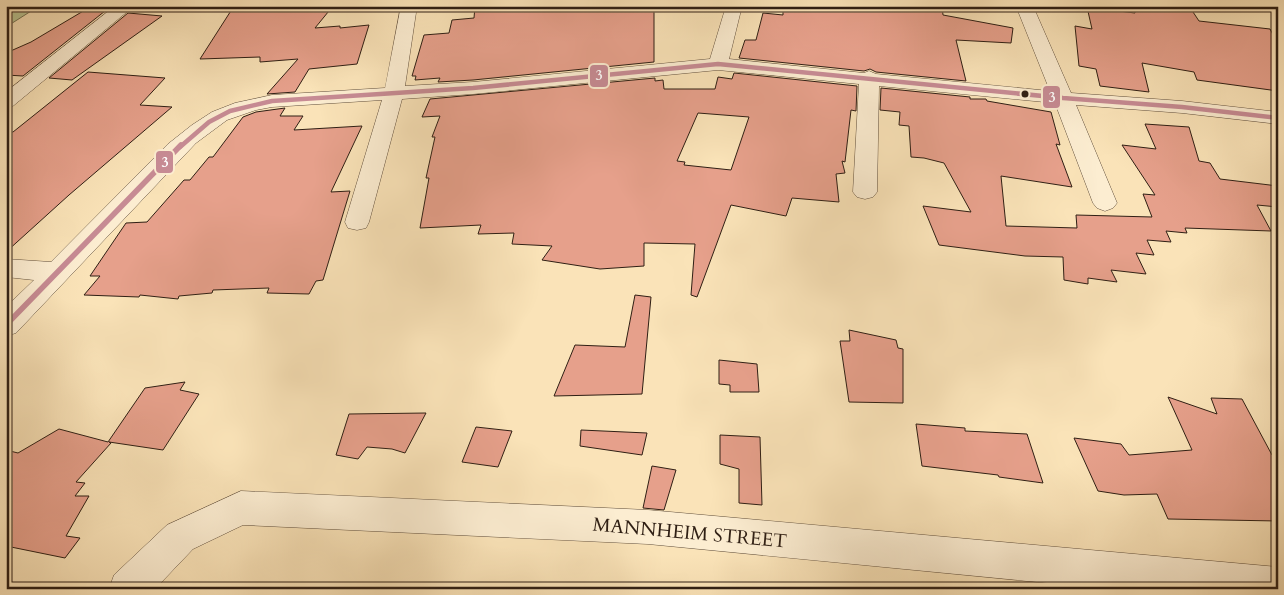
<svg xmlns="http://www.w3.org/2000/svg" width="1284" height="595" font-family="Cardo,serif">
	<rect width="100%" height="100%" fill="#fae3b8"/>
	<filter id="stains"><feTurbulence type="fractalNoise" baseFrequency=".004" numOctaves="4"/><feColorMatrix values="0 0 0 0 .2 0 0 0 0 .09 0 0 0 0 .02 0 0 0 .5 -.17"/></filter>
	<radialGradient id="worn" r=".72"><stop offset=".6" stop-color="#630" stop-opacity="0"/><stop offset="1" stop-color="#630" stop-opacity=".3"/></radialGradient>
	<!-- green -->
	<polygon fill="#bac492" stroke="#747253" points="6,6 39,6 6,27"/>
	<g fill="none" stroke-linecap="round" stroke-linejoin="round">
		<!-- stream -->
		<polygon fill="#727e70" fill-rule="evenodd" points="6,6 12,6 6,11"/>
	</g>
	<!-- building -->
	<g fill="#e6a08b" stroke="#2f1f14" fill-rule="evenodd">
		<polygon points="234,6 333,6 315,28 340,26 340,28 369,25 357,64 309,69 295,92 267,94 298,59 260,62 260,57 200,59"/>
		<polygon points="475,6 654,6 654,62 473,80 438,82 440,78 415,80 416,76 412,76 424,35 449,33 452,20 474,18"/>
		<polygon points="783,6 942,6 943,15 1013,28 1011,43 956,40 966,81 876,72 870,69 864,71 739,58 745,40 756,40 763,13 783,15"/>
		<polygon points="1135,6 1189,6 1199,21 1270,29 1278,44 1278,91 1197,80 1194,72 1142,63 1149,92 1100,86 1096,69 1079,66 1075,26 1092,29 1087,7 1135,13"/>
		<polygon points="85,10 105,11 23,76 6,75 6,53 31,42"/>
		<polygon points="128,13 162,16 72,80 49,78"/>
		<polygon points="88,72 165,78 140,105 172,107 69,195 6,252 6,133 13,132"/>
		<path d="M 734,73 L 857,86 L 856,111 L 851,110 L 845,162 L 842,161 L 845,173 L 836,174 L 839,202 L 792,198 L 786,216 L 731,205 L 697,297 L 691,295 L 695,244 L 644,243 L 644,266 L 600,269 L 542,260 L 552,246 L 512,244 L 514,233 L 478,234 L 481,225 L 420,228 L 429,178 L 426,178 L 435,137 L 432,137 L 440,116 L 422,117 L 430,99 L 655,78 L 655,81 L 663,80 L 664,89 L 715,89 L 718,77 L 732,79 ZM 698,113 L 749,117 L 731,170 L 684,165 L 685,162 L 677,161 Z"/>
		<polygon points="881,88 970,97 970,99 986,99 987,101 1051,112 1060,145 1056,144 1072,187 1001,176 1006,226 1077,228 1076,215 1152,217 1143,194 1155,195 1122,145 1156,149 1145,124 1189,127 1199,161 1210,163 1220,179 1278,186 1278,207 1257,205 1271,231 1185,228 1187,233 1166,231 1171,242 1147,240 1154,255 1136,253 1146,274 1111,270 1117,282 1088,278 1088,284 1064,280 1063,257 1025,256 939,245 923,206 971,212 944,163 924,158 911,157 909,126 899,125 900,112 880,110"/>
		<polygon points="285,108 280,116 303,116 294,130 362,126 331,192 350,191 323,280 316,281 309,294 267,293 269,288 213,290 212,293 179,296 178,299 140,295 139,297 84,295 100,276 90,276 126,223 147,222 184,180 190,180 209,157 213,157 243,117 256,112"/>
		<polygon points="635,295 651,297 642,394 554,396 575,345 625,347"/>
		<polygon points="849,330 896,340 898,348 903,349 903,403 849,402 840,341 850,341"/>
		<polygon points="719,360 757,364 759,392 730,392 730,385 719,384"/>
		<polygon points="185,382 180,390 199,394 163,450 109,442 111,443 76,482 85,483 75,496 89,496 66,536 80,538 65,558 6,546 6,450 18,453 59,429 108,442 145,388"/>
		<polygon points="1168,397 1217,414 1211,398 1242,399 1272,455 1278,456 1278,521 1168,519 1157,494 1124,495 1098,491 1074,438 1121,444 1129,455 1192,450"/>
		<polygon points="426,413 405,453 392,449 367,447 358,459 336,455 349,414"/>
		<polygon points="916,424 965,428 965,431 1027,434 1043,483 999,477 998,475 922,466"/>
		<polygon points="476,427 512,431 498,467 462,462"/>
		<polygon points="581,430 647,433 642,455 580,446"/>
		<polygon points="720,435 760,437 762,505 739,503 739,469 720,464"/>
		<polygon points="652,466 676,470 664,510 643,508"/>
	</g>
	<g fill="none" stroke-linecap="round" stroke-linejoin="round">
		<!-- minor casing -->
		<g stroke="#62503d" stroke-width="1">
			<g id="minor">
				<polygon points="115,6 134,6 13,106 6,108 6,92"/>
				<polygon points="401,6 417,6 405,86 473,82 710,59 726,6 742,6 729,59 864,73 869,71 876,74 1050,91 1016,6 1033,6 1071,93 1182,101 1278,112 1278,124 1182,113 1076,105 1117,203 1113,208 1105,211 1097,208 1093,203 1055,103 879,86 877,192 873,197 865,199 857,197 853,192 859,84 718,70 473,94 402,99 369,222 366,228 357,230 348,228 345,222 382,100 272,107 256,110 227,120 196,143 16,333 6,336 6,307 34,280 6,277 6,259 51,262 168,144 192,125 212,112 235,103 272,95 385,88"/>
				<polygon points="241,491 648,510 1278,567 1278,589 1109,589 648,544 243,525 193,549 155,589 109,589 114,575 167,525"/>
			</g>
		</g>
		<!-- minor -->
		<use href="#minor" fill="#fcedd1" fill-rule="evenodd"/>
		<!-- bus-1-far1 casing -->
		<g stroke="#fcedd1" stroke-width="7">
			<polyline id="bus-1-far1" points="180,147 209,122 230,111 272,101 473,88 718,64 1063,98 1182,107 1278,118"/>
		</g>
		<!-- bus-1 casing -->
		<g stroke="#fcedd1" stroke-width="9">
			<polyline id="bus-1" points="6,325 181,145"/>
		</g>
		<!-- bus-1-far1 -->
		<use href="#bus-1-far1" stroke="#c78b94" stroke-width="4.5"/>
		<!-- bus-1 -->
		<use href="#bus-1" stroke="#c78b94" stroke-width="5.5"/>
	</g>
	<!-- markers -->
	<circle fill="#2f1f14" stroke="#fcedd1" stroke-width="2" cx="1025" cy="94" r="4.5"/>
	<g text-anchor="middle" stroke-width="4" stroke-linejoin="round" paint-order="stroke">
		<!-- near-street labels -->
		<g font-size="19" fill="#2f1f14" stroke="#fcedd1">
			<text transform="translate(690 532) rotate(5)" y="7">MANNHEIM STREET</text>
		</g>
	</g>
	<g stroke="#fcedd1" stroke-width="2">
		<rect x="589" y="64" width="20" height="24" rx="5" fill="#c78b94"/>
		<rect x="1042" y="85" width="19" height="24" rx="5" fill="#c78b94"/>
		<rect x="155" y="150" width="19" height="24" rx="5" fill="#c78b94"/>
	</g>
	<g font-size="14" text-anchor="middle" font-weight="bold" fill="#fff">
		<text x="599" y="80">3</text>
		<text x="1052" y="102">3</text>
		<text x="165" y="167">3</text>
	</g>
	<!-- margin -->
	<rect width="1284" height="595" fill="none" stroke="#fae3b8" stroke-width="25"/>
	<rect x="8" y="8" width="1269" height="580" fill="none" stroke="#2f1f14" stroke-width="2.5"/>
	<rect x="12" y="12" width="1259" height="570" fill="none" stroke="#2f1f14"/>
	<rect width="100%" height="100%" filter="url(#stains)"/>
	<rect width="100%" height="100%" fill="url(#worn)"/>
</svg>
